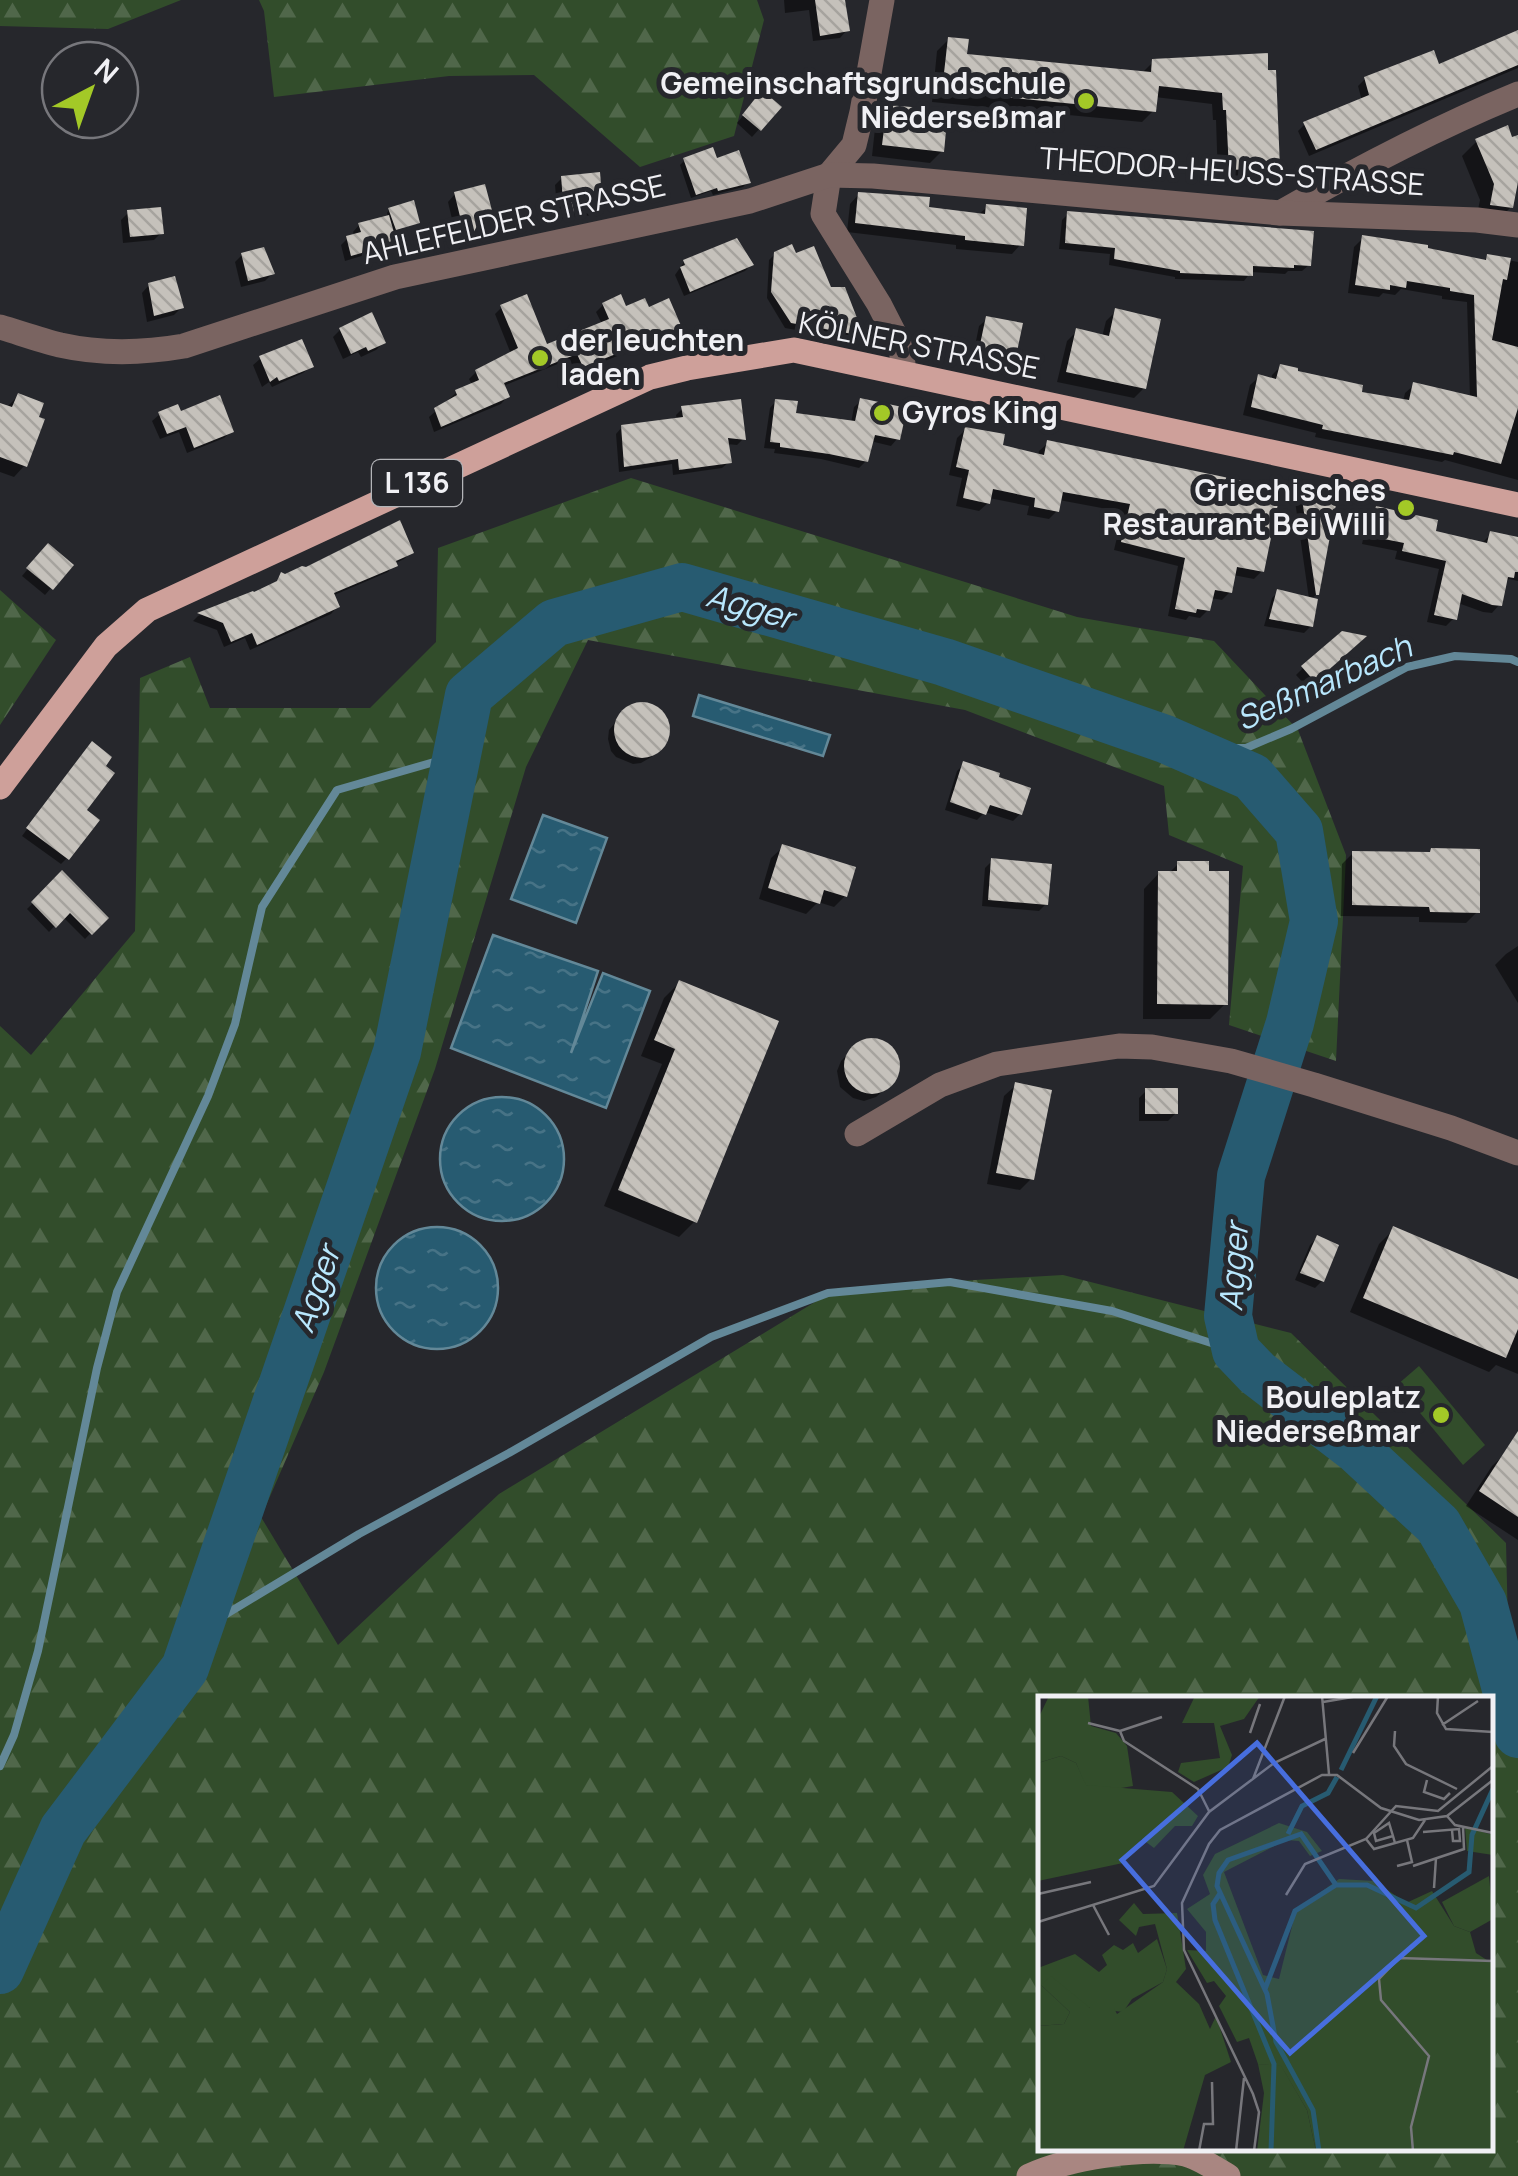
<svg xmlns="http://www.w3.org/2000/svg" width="1518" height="2176" font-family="Manrope,sans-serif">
	<defs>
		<pattern id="forest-firs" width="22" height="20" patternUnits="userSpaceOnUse" patternTransform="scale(2.5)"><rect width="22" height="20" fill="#324d2b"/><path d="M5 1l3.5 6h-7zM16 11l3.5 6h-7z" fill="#50674a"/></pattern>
		<pattern id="water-ripples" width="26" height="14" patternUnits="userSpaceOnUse" patternTransform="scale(2.5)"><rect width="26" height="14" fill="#275b71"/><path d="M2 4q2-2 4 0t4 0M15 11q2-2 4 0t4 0" fill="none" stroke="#477386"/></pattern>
		<pattern id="building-back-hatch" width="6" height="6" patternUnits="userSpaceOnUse" patternTransform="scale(2.5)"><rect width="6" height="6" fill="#c5c1bb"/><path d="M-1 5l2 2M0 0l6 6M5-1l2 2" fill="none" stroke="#a6a39e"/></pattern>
	</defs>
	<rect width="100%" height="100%" fill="#26272c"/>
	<!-- green -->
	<polygon fill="#324d2b" points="1419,1366 1485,1445 1463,1465 1397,1385"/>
	<!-- forest -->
	<g fill="url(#forest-firs)" fill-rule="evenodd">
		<polygon points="0,0 181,0 108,29 0,26"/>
		<polygon points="259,0 757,0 764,20 734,136 640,167 534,75 449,76 274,97 264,11"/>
		<path d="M 631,478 L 1077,617 L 1214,641 L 1298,730 L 1346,855 L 1336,1061 L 1229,1025 L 1243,866 L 1169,835 L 1164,786 L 965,710 L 588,640 L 526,767 L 435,1069 L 324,1372 L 261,1517 L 338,1645 L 499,1494 L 838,1288 L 1063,1275 L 1291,1333 L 1506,1543 L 1508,1628 L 1518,1685 L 1518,2176 L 0,2176 L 0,1026 L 31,1055 L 135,931 L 140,678 L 190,657 L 210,708 L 370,708 L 436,642 L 438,548 ZM 1040,1698 L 1490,1698 L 1490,2148 L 1040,2148 Z"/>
		<polygon points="0,590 56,640 0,725"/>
	</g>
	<!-- water -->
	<g fill="url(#water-ripples)" stroke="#638898" stroke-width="2.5">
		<polygon points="699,695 830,735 823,756 693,716"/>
		<polygon points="543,815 607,838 576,923 511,899"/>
		<polygon points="493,935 598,971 571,1053 603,973 650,991 606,1108 451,1048"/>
		<circle cx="502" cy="1159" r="62"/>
		<circle cx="437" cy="1288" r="61"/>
	</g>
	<!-- shadow -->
	<g fill="#0007">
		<polygon points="784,0 843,0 847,30 840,38 813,41 809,10 785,13"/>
		<polygon points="1518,33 1518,68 1309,156 1298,131 1305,124 1362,101 1358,86 1365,79 1438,67"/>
		<polygon points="949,39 965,56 1141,74 1153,62 1265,55 1277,167 1266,179 1218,180 1216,120 1213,120 1212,104 1155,97 1153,111 1142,122 932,102 937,51"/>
		<polygon points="756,100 779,107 752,137 737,123"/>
		<polygon points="888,107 942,151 930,163 872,156 876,119"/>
		<polygon points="1518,138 1518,180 1511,207 1496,222 1476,219 1480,200 1462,156 1477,141 1511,141"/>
		<polygon points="685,160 716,161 748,182 743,187 713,195 711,191 691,198 680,165"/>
		<polygon points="562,178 601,207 593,215 558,219 555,185"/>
		<polygon points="455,194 491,217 484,224 474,227 459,249 448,202"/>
		<polygon points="859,194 926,210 978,215 987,207 1021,244 1012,254 956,249 956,245 847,232 850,204"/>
		<polygon points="389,210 418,222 391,232 394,242 388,248 345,261 341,245 347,239 355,236 353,232 359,225 388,217 387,213"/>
		<polygon points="128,213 161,233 154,240 123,243 121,220"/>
		<polygon points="1068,214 1309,265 1302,271 1288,271 1285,274 1251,272 1244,281 1175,279 1175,277 1109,265 1110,254 1059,249 1062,220"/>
		<polygon points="1363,238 1483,262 1488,256 1518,262 1518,480 1445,460 1442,462 1315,437 1316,433 1243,415 1250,385 1259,377 1271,380 1272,375 1281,366 1359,394 1403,402 1405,393 1414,385 1470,398 1467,302 1442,299 1442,296 1401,289 1395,295 1383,293 1379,297 1348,293 1354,247"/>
		<polygon points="775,254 795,257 830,289 844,290 861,336 856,341 785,328 767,298 769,260"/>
		<polygon points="242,255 272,274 265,281 241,287 235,262"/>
		<polygon points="684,262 751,265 745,271 684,296 675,275"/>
		<polygon points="149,285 181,308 174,315 147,322 142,293"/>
		<polygon points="603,305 625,309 679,327 672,334 575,373 570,359 503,386 507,397 501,404 434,432 429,417 457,392 472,385 469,379 476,372 511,354 495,314 502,307 546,348 602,324 596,312"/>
		<polygon points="1116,311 1144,388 1134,398 1057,382 1067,341 1077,331 1102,337 1106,321"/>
		<polygon points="987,319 1013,360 1006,367 972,361 979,326"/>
		<polygon points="340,330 383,343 376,350 361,357 358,352 343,359 333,337"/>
		<polygon points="261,358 311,366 303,373 272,387 269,382 262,387 253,365"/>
		<polygon points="18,396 25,465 14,477 0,472 0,405 6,408"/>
		<polygon points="776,401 793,415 851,423 854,407 861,401 897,439 891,446 870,441 866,461 859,468 821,459 774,453 775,449 764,448 770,408"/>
		<polygon points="682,409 743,439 737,445 727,444 729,462 722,468 673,475 672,464 619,472 616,434 622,427 677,420 676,415"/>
		<polygon points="160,414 180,414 232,431 224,438 187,453 179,432 160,439 152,421"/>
		<polygon points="966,429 1000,447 1038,456 1039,451 1048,443 1262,571 1254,579 1233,575 1230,592 1222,600 1211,598 1208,610 1200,618 1189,616 1186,620 1168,616 1178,566 1114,550 1123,512 1059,500 1057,511 1049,519 1027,515 1029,506 989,498 988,503 979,511 956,506 962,478 949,475 957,438"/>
		<polygon points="1302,494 1317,594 1311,599 1311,626 1304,633 1264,626 1272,598 1278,592 1309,599 1295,501"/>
		<polygon points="1376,508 1433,533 1481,544 1491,534 1518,540 1518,581 1509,579 1504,585 1500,604 1492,613 1483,612 1458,603 1454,618 1446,626 1427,622 1439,569 1395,559 1397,551 1362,544 1368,516"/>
		<polygon points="42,552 71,565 45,595 22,576"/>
		<polygon points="411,552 404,559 394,564 388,572 332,596 337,607 331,614 250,650 245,638 224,647 217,630 193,621 198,616 274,585 282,575"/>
		<polygon points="1362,638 1307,687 1296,675 1303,668"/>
		<polygon points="643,704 659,710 666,719 667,736 653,756 641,763 633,764 616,757 611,751 608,739 609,730 623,713 631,707"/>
		<polygon points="86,750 83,810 67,858 61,864 22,836"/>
		<polygon points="964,764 1020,814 1013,821 985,812 977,820 945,810 957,771"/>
		<polygon points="783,847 845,896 834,907 818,902 806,914 759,899 771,858"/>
		<polygon points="1432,850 1477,912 1466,923 1419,922 1419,917 1341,916 1342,864 1353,853 1428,854"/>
		<polygon points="992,861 1046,904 1039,911 982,906 985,868"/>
		<polygon points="1178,864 1225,1004 1210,1019 1143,1019 1144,889 1159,873 1169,873"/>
		<polygon points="62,874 105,918 85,939 63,917 49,932 27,909"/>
		<polygon points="1518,946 1518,1003 1495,965 1506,954"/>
		<polygon points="679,983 695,1221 679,1237 604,1206 662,1064 641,1056 664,998"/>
		<polygon points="865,1041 879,1041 890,1047 894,1052 897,1070 892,1083 883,1091 876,1097 864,1101 853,1098 840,1087 837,1071 841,1061 858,1044"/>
		<polygon points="1016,1085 1031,1179 1020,1190 987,1184 1004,1096"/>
		<polygon points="1146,1091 1176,1113 1168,1121 1139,1121 1139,1098"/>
		<polygon points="1394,1229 1518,1282 1518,1374 1496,1365 1489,1372 1350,1312 1379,1244"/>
		<polygon points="1317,1238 1322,1281 1315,1288 1295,1280 1310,1245"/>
		<polygon points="1507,1452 1518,1459 1518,1540 1466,1506 1492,1466"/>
	</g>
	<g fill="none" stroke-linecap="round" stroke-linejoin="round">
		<!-- stream -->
		<g stroke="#638898" stroke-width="8">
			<polyline points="1211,760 1234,748 1246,748 1291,729 1407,667 1455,656 1511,659 1518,662"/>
			<polyline points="198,1631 359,1534 509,1453 711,1337 828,1293 950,1282 1112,1311 1236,1351"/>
			<polyline points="0,1766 14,1735 38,1651 97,1368 117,1292 208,1096 235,1024 262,907 337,790 455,756"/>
		</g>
		<!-- river -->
		<polyline stroke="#275b71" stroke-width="48" points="0,1970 63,1830 185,1668 397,1052 469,695 554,623 682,587 944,662 1165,739 1252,777 1299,831 1314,921 1290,1023 1241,1176 1228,1316 1236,1351 1257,1373 1356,1449 1438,1525 1483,1603 1518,1734"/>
	</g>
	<!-- building -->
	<g fill="url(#building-back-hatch)">
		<polygon points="815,0 845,0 850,31 820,36"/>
		<polygon points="1518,30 1518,65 1316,150 1303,122 1369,95 1364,77 1434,50 1439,64"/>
		<polygon points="948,37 969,39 967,54 1151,72 1152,59 1268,53 1268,70 1276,70 1280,168 1229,170 1226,110 1223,110 1222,93 1159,86 1156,112 942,91"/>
		<polygon points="762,90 782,107 761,131 742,115"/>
		<polygon points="887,105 948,110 944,152 882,145"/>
		<polygon points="1508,125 1512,137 1518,135 1518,182 1513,208 1490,205 1494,184 1475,139"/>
		<polygon points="713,147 717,158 739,150 751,183 718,191 717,188 696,195 683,158"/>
		<polygon points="600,172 603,208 564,213 561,176"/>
		<polygon points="485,184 494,218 479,222 467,245 454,192"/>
		<polygon points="858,192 930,197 929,207 985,214 986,204 1027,208 1024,246 965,240 965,236 855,223"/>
		<polygon points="414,200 420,223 396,230 388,208"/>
		<polygon points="161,207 164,234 130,237 127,210"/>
		<polygon points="1067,211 1314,231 1311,266 1294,265 1294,268 1253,266 1253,276 1180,273 1180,271 1114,259 1115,248 1065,243"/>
		<polygon points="389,215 397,243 351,256 346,236 361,232 358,223"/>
		<polygon points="1362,235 1428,245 1428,248 1486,260 1487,254 1511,258 1507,280 1503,279 1492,340 1518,347 1518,408 1501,464 1454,452 1453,455 1322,429 1323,425 1251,407 1258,374 1276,379 1280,364 1298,368 1298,371 1363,385 1362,392 1409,400 1413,382 1477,397 1474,295 1450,291 1450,288 1407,281 1406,288 1390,285 1390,290 1355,285"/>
		<polygon points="737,238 754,265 690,292 680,267 685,265 683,260"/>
		<polygon points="792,244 796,253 814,246 831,287 845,287 864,336 791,323 771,292 774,252"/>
		<polygon points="264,247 275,274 248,281 241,253"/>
		<polygon points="175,276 184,308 154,316 148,283"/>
		<polygon points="527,294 547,344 609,319 602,303 621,294 626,306 645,298 649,307 669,298 682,328 583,367 577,354 504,383 510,397 441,427 434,408 457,395 455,390 479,380 475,370 518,348 500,305"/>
		<polygon points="1115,308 1161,319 1146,389 1066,372 1076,328 1109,336"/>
		<polygon points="372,312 386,343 368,351 366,347 351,354 339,328"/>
		<polygon points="986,316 1023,323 1015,361 978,354"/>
		<polygon points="302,339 314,367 279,381 277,377 270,382 259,356"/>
		<polygon points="18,393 44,403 39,417 45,419 27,467 0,457 0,403 12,407"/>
		<polygon points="220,395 234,432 194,448 186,427 167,434 158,412 178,404 181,411"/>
		<polygon points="860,398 907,408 900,440 875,435 868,462 829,454 780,447 780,443 770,442 775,399 798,401 796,413 855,421"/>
		<polygon points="741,399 746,440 728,438 732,463 679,470 678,459 624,467 621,425 683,417 681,406"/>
		<polygon points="965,427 1005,434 1003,445 1044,455 1047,440 1281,489 1264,572 1237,567 1232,593 1215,590 1210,611 1197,609 1196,613 1175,609 1185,558 1121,542 1130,504 1063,492 1059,512 1034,507 1035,498 993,489 990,504 963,498 969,470 956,467"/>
		<polygon points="1301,492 1337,499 1319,595 1316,595"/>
		<polygon points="1376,506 1438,520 1436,531 1487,543 1490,531 1518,537 1518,572 1515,572 1514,578 1508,577 1502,606 1492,605 1462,594 1457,620 1434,615 1446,561 1402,551 1404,543 1369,536"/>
		<polygon points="400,520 414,553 396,561 398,566 334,593 340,607 257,645 252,633 231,642 223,623 197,613 253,591 254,592 277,581 281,572 285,574 302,566 306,567"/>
		<polygon points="48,543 74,565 53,590 26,568"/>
		<polygon points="1277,589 1318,599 1313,627 1269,619"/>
		<polygon points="1342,631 1367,636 1315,682 1301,666"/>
		<circle cx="642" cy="730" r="28"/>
		<polygon points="92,741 112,757 106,766 115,773 87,810 100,820 69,860 26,828"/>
		<polygon points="963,761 1000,773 999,777 1031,788 1022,815 990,805 986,815 950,802"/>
		<polygon points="782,844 856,867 847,897 824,890 820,904 768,888"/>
		<polygon points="1431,848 1480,849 1480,913 1430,912 1429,907 1352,905 1352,851 1430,852"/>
		<polygon points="991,858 1052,864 1048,905 988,900"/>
		<polygon points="1177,861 1209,861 1209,871 1229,871 1228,1005 1157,1004 1158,871 1177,871"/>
		<polygon points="62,870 109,918 92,935 70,913 56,928 31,902"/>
		<polygon points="679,980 779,1021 697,1223 618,1190 675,1049 654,1040"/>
		<circle cx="872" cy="1066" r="28"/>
		<polygon points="1015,1082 1052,1090 1034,1180 996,1173"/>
		<rect x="1145" y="1088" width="33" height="26"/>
		<polygon points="1393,1226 1518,1279 1518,1329 1506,1358 1363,1298"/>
		<polygon points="1317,1235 1339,1245 1324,1282 1300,1273"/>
		<polygon points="1518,1431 1518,1517 1479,1491"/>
	</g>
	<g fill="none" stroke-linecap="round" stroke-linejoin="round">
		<!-- street -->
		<g stroke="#7a6461" stroke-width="25">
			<polyline points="829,175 823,214 879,304 901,347 904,373"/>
			<polyline points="829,175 854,145 862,112 882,0"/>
			<path d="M 1280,213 C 1357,169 1435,128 1518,94"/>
			<path d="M 0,327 C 20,333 40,340 60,345 C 100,354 144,353 184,346 L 395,277 L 750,201 L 829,175 L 873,176 L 1280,213 L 1477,220 L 1518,225"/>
			<polyline points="857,1134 940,1085 997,1064 1119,1046 1152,1047 1231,1061 1314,1085 1451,1128 1518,1153"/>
		</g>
		<!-- secondary -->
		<path stroke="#a98681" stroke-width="25" d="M 1029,2176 C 1068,2158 1143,2146 1185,2154 C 1199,2157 1215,2169 1228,2176"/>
		<!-- primary -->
		<polyline stroke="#cea09a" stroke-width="25" points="0,787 106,646 147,610 650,377 687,368 794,350 1518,505"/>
	</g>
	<!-- markers -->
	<g fill="#a3c927" stroke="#26272c" stroke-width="4">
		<circle cx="1086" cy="101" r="10"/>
		<circle cx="540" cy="358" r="10"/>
		<circle cx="882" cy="413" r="10"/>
		<circle cx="1406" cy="508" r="10"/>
		<circle cx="1441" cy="1415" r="10"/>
	</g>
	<g text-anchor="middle" stroke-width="10" stroke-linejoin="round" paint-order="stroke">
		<!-- shield labels -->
		<rect fill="#26272c" stroke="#b3b4b8" stroke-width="2.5" x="372" y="460" width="90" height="46" rx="8"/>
		<g font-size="28" font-weight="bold" fill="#f0f0f4">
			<text x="417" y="493">L 136</text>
		</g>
		<!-- poi labels -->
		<g font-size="30" font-weight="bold" fill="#f0f0f4" stroke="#26272c" text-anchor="end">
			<text x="1066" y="94">Gemeinschaftsgrundschule<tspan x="1066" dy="34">Niederseßmar</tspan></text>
			<text x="560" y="351" text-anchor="start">der leuchten<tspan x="560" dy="34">laden</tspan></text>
			<text x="902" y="423" text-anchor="start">Gyros King</text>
			<text x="1386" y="501">Griechisches<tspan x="1386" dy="34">Restaurant Bei Willi</tspan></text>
			<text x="1421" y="1408">Bouleplatz<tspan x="1421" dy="34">Niederseßmar</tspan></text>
		</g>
		<!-- street labels -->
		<g font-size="30" fill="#f0f0f4" stroke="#26272c">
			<text transform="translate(1232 172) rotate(4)" y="10">THEODOR-HEUSS-STRASSE</text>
			<text transform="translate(514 220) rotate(-13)" y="10">AHLEFELDER STRASSE</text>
			<text transform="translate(919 346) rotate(11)" y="10">KÖLNER STRASSE</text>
		</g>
		<!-- water labels -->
		<g font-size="32" font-style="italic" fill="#b8e7fd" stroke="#26272c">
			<text transform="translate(750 607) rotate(16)" y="11">Agger</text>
			<text transform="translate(1324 683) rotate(-24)" y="11">Seßmarbach</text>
			<text transform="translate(1234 1267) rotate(-86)" y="11">Agger</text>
			<text transform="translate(316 1289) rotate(-71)" y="11">Agger</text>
		</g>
	</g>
	<!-- overview -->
	<g transform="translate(1038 1696)">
		<rect width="455" height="455" fill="#26272c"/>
		<path d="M 11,0 L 50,0 L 53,30 L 78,37 L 89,50 L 95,90 L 66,95 L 47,89 L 38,67 L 23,60 L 0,67 L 0,23 ZM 119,243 L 129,273 L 125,286 L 94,303 L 85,316 L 52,312 L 3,289 L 32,316 L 26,328 L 0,330 L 0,272 L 37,258 L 61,276 L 69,269 L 64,259 L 76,249 L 85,254 L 95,247 L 100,257 ZM 220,368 L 243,369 L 269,414 L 278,455 L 219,455 L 226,397 Z" fill="#324d2b"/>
		<path d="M 222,0 L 206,23 L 182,30 L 194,59 L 190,71 L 156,86 L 140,76 L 143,67 L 182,62 L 176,27 L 144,27 L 156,2 ZM 23,60 L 38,67 L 48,89 L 134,96 L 160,120 L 154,130 L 137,130 L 116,152 L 104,143 L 85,167 L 0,185 L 0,67 ZM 241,127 L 269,136 L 284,155 L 272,160 L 261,145 L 248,144 L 186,176 L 225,279 L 241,283 L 258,214 L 301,183 L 337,185 L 368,207 L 394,195 L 416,230 L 432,236 L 438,257 L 455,268 L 455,455 L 278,455 L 269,414 L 243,370 L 220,368 L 211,342 L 199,346 L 181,310 L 188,300 L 176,285 L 169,287 L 149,254 L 168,255 L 168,236 L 149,213 L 172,198 L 165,179 L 177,158 ZM 427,131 L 455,139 L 455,159 L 429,155 ZM 96,207 L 105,218 L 139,217 L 148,273 L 138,286 L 161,308 L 172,333 L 178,320 L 193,366 L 167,379 L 145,455 L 0,455 L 0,330 L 26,328 L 32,316 L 3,289 L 13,280 L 52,312 L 76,312 L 79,318 L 125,286 L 129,273 L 117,228 L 101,231 L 98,240 L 81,224 Z" fill="#324d2b"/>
		<path d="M 451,180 L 455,223 L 432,236 L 416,230 L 404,206 Z" fill="#324d2b"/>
		<path fill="none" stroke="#275b71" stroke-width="5" d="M 303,74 L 339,0M 250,138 L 264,110 L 290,97 L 299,81M 183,196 L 175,208 L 177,224 L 236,368 L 233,455M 227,293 L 257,215 L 298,189M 281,455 L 275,414 L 238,346 L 229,298 L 179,190 L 181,177 L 190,164 L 263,138 L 298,189 L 329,189 L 378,212 L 431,176 L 434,139 L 455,93"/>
		<path fill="none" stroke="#77777c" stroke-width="2.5" d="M 284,0 L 291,78M 400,0 L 399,17 L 408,33 L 455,36M 285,6 L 320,0M 50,27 L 82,35M 404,29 L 440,5M 82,35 L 86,45 L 160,93 L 171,115M 82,35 L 124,21M 357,35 L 356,50 L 368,68 L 419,93M 212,37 L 222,8M 315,57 L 350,0M 215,83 L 247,0M 389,84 L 386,96 L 406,103 L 412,97M 409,120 L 417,129 L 455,137M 385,136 L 421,133 L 422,145 L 415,145 L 414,134M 355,140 L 338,145 L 336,137 L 351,127 L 355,140 L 357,147M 328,143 L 336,153 L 375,142 L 387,124M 359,170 L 374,166 L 369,144M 375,170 L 426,153 L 425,131M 396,192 L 398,162M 0,198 L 53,186M 248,199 L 267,168 L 328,143 L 358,110 L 400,115 L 455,70M 55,209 L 71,239M 0,226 L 116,190 L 171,116 L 236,67 L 287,43M 161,455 L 166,428 L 175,428 L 174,386M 198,455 L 206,382M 216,455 L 221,416 L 215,398 L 146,254 L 144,207 L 171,148 L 182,134 L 284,79 L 299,79 L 343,112 L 381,124 L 409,120 L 455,84M 375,455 L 373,431 L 391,360 L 343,304 L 341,283 L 361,262 L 455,265"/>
		<path fill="#476ede" fill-opacity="0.15" stroke="#476ede" stroke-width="5" d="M 219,47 L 386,240 L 252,357 L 84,164 Z"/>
		<rect width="455" height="455" fill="none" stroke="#f0f0f4" stroke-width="5"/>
	</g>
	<!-- north arrow -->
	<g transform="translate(90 90) rotate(41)"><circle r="48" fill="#26272c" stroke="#77777c" stroke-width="2.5"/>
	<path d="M0-8L18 38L0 25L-18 38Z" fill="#a3c927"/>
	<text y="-15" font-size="28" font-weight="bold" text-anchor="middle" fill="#f0f0f4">N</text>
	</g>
</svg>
